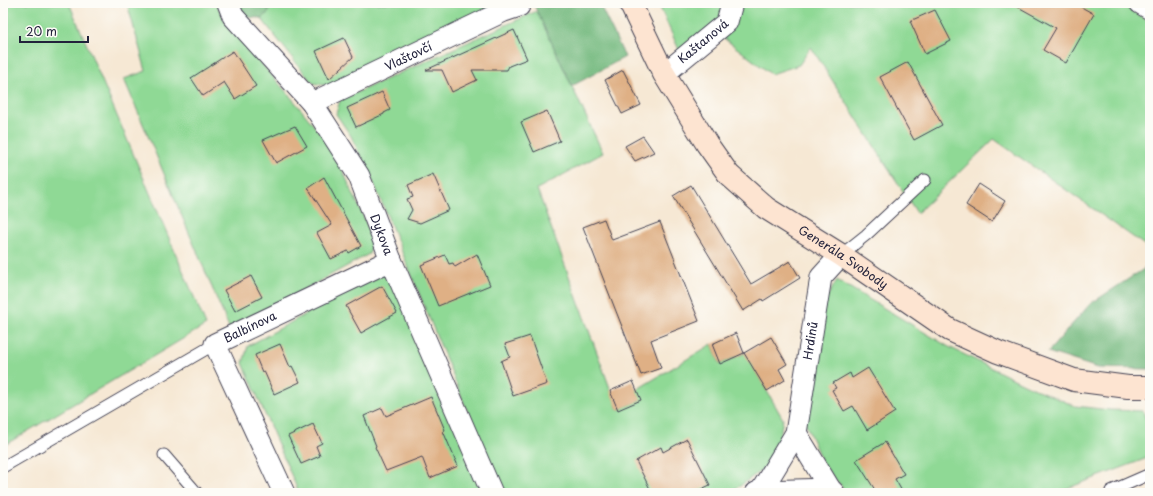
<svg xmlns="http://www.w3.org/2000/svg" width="1153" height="496" font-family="'Playpen Sans',sans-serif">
	<rect width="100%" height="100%" fill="#fdfcf7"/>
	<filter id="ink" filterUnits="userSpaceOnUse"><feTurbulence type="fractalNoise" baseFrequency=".025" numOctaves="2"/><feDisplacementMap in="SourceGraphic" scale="8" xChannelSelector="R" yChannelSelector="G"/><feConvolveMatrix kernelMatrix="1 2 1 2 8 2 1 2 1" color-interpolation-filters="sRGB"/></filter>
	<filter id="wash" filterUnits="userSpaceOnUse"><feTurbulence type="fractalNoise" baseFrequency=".012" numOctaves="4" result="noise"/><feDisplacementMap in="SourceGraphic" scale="16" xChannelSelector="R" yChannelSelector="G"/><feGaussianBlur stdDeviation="0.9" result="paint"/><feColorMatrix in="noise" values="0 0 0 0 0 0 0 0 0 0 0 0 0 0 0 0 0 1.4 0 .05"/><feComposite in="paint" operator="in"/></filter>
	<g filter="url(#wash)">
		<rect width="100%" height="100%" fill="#f6e8d4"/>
		<!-- green -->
		<g fill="#8fd995" stroke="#587e68">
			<polygon points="3,3 69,3 206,325 3,446"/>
			<polygon points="127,3 216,3 227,24 295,102 333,149 374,240 369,254 230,330 124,79 146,71"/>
			<polygon points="267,3 492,3 492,4 488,13 329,86 312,83 261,18 269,12"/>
			<polygon points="658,3 727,3 722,17 680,52"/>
			<polygon points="740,3 1120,3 1150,22 1150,249 994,139 917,213 811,47 799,65 771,74 721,36"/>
			<polygon points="537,11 603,153 537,189 618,410 640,400 636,390 712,344 720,364 745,353 783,419 778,448 775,460 740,486 726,493 501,493 375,186 351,136 336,114 340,100"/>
			<polygon points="382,272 394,277 484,493 299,493 243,363 248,346"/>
			<polygon points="837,280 949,347 1026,385 1075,406 1110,410 1143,411 1150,431 1150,457 1055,493 847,493 823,465 804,420 824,302"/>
		</g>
		<!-- forest -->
		<g fill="#73b97e" stroke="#4a6e5c">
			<polygon points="234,3 267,3 269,12 261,18 240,17"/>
			<polygon points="533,3 599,3 625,57 572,86"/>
			<polygon points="1150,265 1150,369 1098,368 1048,352 1090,304"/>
		</g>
		<g id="blocks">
			<!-- building -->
			<g fill="#dfb085">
				<polygon points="1011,3 1074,3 1094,14 1066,63 1043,50 1056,28"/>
				<polygon points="935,10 951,41 925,54 910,21"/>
				<polygon points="514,30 527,59 509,66 507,70 472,70 477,80 452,92 442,70 426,70"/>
				<polygon points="344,38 353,57 329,79 316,51"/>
				<polygon points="233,51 256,86 235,99 224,82 203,96 191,78"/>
				<polygon points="908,62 942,125 914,140 880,77"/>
				<polygon points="623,70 641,105 622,114 605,80"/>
				<polygon points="382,92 390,110 384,113 384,114 356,127 347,108"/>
				<polygon points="547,111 560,141 534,152 521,122"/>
				<polygon points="295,126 307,146 276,163 263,140"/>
				<polygon points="643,136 654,152 635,161 625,146"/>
				<polygon points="433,174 449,210 420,223 407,219 412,210 407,199 413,197 408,185"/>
				<polygon points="324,177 361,246 349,253 348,251 331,259 317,233 332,225 308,188"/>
				<polygon points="979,184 1005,201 992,222 966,205"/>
				<polygon points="691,185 751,284 790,261 800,278 763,301 762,299 743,311 673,196"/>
				<polygon points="604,219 612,240 660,222 699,321 651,340 661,368 641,375 583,227"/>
				<polygon points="477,254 490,285 438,306 421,265 445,255 449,264 453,263 455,267"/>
				<polygon points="251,276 262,297 235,311 224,290"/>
				<polygon points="382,286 397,313 361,333 346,306"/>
				<polygon points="736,333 744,353 771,337 787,364 779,369 785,380 767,391 744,353 720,364 712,344"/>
				<polygon points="530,336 547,384 513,396 501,361 510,357 505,344"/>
				<polygon points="280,344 290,367 292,366 300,382 274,394 264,371 262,372 255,355"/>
				<polygon points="868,368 895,412 867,430 853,406 844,411 832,390 836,388 833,383 850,373 852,378"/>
				<polygon points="633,381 641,400 618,410 610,391"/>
				<polygon points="431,397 445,430 443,431 458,466 430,478 422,457 386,471 375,447 376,446 364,416 382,408 386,416"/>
				<polygon points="313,424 322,443 316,446 320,456 301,464 288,436"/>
				<polygon points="687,439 710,485 693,493 652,493 636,461 661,447 663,452"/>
				<polygon points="885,442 904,474 895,479 903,493 877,493 856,460"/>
			</g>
		</g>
	</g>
	<g filter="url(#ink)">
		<use href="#blocks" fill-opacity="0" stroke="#424052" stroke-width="1"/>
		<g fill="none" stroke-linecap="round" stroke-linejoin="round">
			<!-- lane casing -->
			<g stroke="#424052" stroke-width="13">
				<g id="lane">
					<polyline points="841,255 866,235 925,180"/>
					<polyline points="164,455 197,493"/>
					<polyline points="3,467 215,344"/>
					<polyline points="1111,491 1150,474"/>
				</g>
			</g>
			<!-- street casing -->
			<g stroke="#424052" stroke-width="23">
				<g id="street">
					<path id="s1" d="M 228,3 L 233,16 L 312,103 L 359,176 L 391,260 L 492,493"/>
					<polyline points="1140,3 1150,9"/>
					<path id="s2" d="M 664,74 L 727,22 L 732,3"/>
					<path id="s3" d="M 312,103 L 504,11 L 519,6"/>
					<polyline points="796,433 830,489 834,493"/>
					<path id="s4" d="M 761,491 L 796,433 L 821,277 L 841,255"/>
					<path id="s5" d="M 284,493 L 215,344 L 391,260"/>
					<polyline points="756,493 761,491 830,489"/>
				</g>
			</g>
			<!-- secondary casing -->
			<g stroke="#424052" stroke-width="24">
				<g id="secondary">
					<path id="s6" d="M 630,3 L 664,74 L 707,144 L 729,175 L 766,208 L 841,255 L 950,330 L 998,352 L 1074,380 L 1128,387 L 1150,387"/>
				</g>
			</g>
			<!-- lane -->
			<use href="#lane" stroke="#fff" stroke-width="11"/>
			<!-- street -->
			<use href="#street" stroke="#fff" stroke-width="21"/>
			<!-- secondary -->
			<use href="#secondary" stroke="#fde4d1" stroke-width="22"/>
		</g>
	</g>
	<g text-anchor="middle" stroke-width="3" stroke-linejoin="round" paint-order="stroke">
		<!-- street labels -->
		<g font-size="12" fill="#22223b" stroke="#fdfcf7">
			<text dy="4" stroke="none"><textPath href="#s2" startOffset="51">Kaštanová</textPath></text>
			<text dy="4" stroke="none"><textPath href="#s3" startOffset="107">Vlaštovčí</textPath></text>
			<text dy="4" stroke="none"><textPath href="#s1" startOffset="281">Dykova</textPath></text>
			<text dy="4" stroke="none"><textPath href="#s6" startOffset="340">Generála Svobody</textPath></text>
			<text dy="4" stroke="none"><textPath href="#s5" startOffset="203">Balbínova</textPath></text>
			<text dy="4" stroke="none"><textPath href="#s4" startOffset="161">Hrdinů</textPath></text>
		</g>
	</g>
	<!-- margin -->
	<rect width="1153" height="496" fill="none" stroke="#fdfcf7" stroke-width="16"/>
	<!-- scale -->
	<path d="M20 36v6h68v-6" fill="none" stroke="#22223b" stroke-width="2"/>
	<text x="26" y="36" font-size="12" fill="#22223b" stroke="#fdfcf7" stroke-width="3" paint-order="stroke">20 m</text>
</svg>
